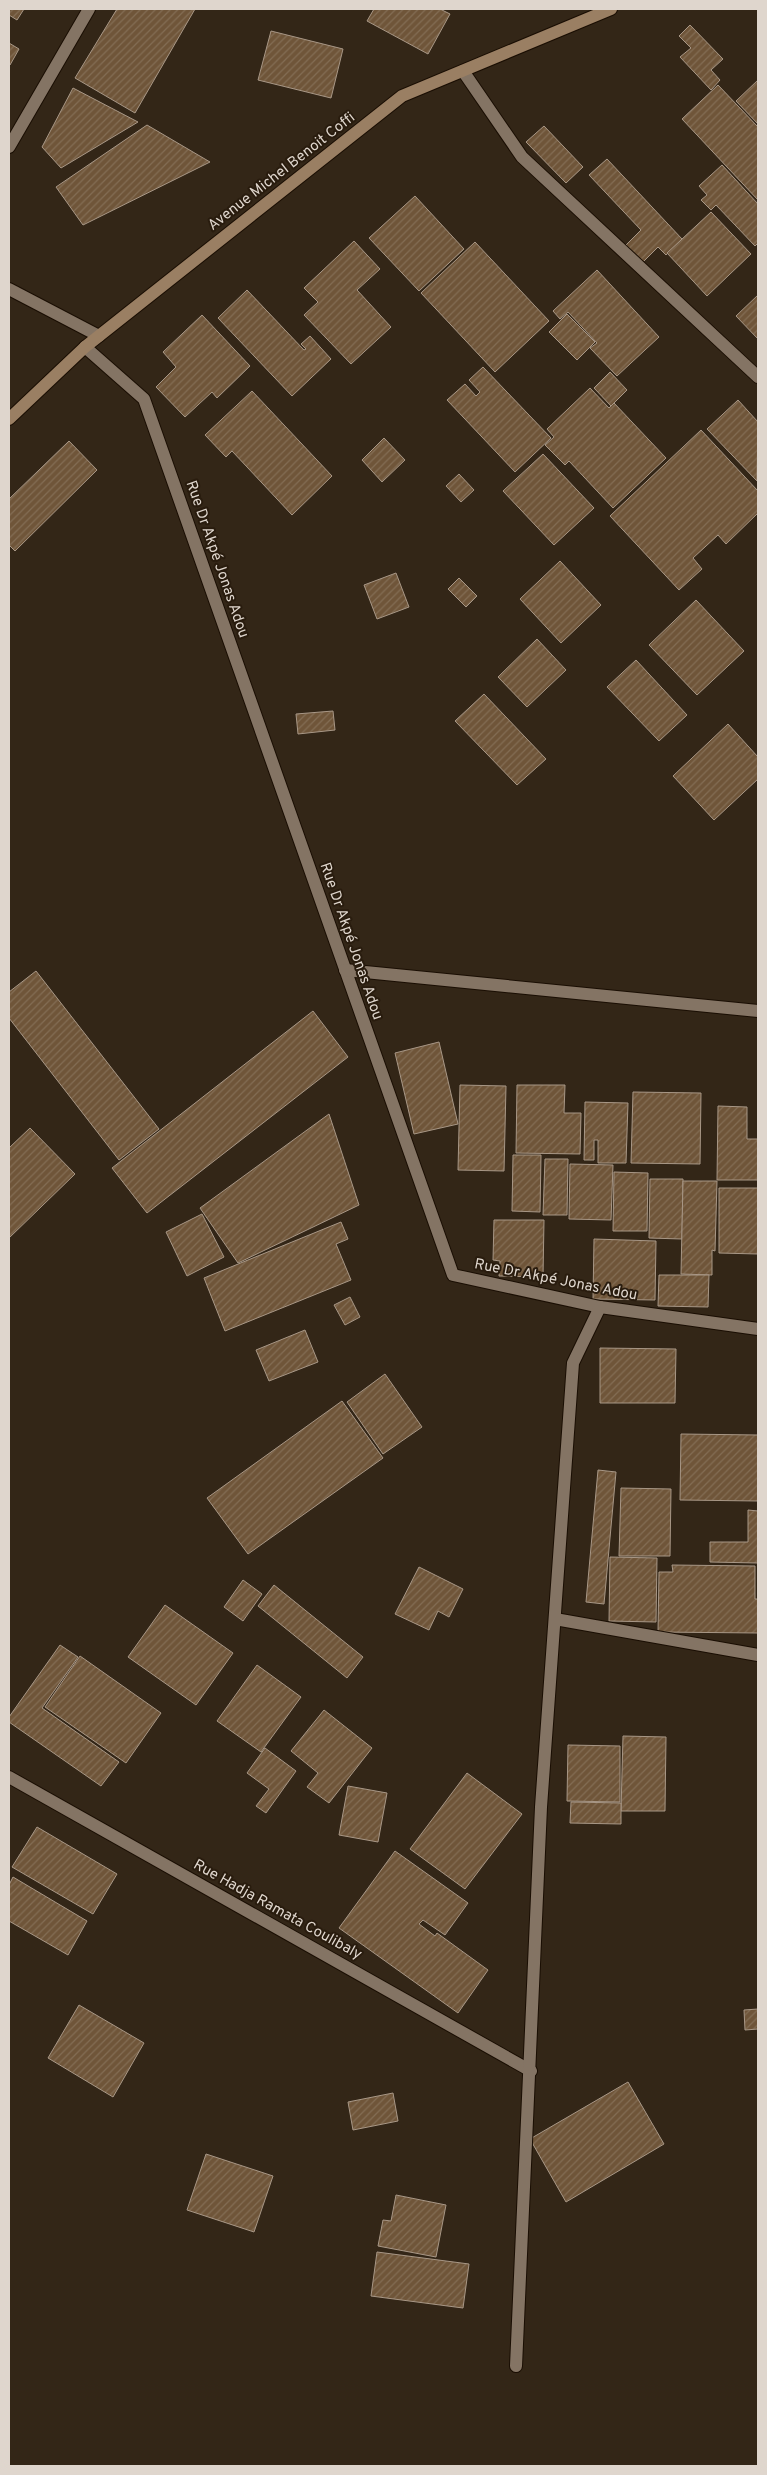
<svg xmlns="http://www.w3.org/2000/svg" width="767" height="2475" font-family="Overpass,sans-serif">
	<defs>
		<pattern id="building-hatch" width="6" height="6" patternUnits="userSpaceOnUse" patternTransform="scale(1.25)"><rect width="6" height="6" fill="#6f5539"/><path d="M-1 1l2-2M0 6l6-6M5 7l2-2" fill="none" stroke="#836d54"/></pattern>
	</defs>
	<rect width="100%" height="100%" fill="#332617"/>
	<!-- building -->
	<g fill="url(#building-hatch)" stroke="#a89786">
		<polygon points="9,9 24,9 17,20 9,15"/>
		<polygon points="117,9 195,9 135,113 75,78"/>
		<polygon points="374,9 440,9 450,14 428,54 367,21"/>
		<polygon points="690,25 723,59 711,70 720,80 711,90 680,57 691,48 679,36"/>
		<polygon points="271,31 343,49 331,98 258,80"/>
		<polygon points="9,43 19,49 10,65 9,65"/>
		<polygon points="758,80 758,124 736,101"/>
		<polygon points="718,85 758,127 758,200 682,119"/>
		<polygon points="73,88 138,122 61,168 42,147"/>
		<polygon points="147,125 210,162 83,225 56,187"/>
		<polygon points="544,126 583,167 566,183 526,142"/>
		<polygon points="607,159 682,239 666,255 658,247 643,262 626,245 641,230 589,175"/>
		<polygon points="722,165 758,204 758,243 755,246 716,205 711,210 701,200 707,195 699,186"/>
		<polygon points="415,196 464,249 419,291 369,238"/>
		<polygon points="711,212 751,254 707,296 667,253"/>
		<polygon points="354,241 380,269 357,290 391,327 351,364 304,315 318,302 304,288"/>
		<polygon points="475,242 549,321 495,372 421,293"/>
		<polygon points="597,270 659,337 617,376 590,348 597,343 568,312 560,319 553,311"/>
		<polygon points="247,290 304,350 306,349 301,344 310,336 331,359 292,396 218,318"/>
		<polygon points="758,295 758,339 736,316"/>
		<polygon points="567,314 595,342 577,360 549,332"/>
		<polygon points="202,315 250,366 217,398 212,392 185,417 156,387 176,367 163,352"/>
		<polygon points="483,367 551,438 515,472 447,400 465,384 476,396 480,392 469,380"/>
		<polygon points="610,372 627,390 611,406 594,388"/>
		<polygon points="590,388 609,408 614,403 666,458 613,508 569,461 565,465 545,445 554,437 547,429"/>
		<polygon points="252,391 332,476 292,515 232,451 226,457 205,435"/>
		<polygon points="738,400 758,422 757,481 707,429"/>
		<polygon points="701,430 758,491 758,513 726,544 718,535 693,558 702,569 679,590 610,516"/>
		<polygon points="384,438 405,460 382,482 362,460"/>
		<polygon points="69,441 97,470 15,551 9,545 9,499"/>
		<polygon points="543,454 594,508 554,545 503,491"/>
		<polygon points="459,474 474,490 461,502 446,486"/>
		<polygon points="560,561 601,605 561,643 520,599"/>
		<polygon points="396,573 409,607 377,619 364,585"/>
		<polygon points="459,578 477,596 466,607 448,589"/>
		<polygon points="696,600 744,651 697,695 649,645"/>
		<polygon points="537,639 566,670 527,707 498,677"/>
		<polygon points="636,660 687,715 659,741 607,687"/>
		<polygon points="484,694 546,759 517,785 455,721"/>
		<polygon points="333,711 335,730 298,734 296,714"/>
		<polygon points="728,724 758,757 758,779 714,820 673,776"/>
		<polygon points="36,971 159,1129 119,1160 9,1018 9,992"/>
		<polygon points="313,1011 348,1057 147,1213 112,1168"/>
		<polygon points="439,1042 458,1124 414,1134 395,1053"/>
		<polygon points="460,1085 506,1086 504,1171 458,1170"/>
		<polygon points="517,1085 565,1085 564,1113 581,1113 580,1154 516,1153"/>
		<polygon points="633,1092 701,1093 700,1164 631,1163"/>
		<polygon points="585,1102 628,1103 626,1163 598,1163 598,1140 594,1140 594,1160 584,1160"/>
		<polygon points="718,1106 747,1107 747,1139 758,1139 758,1180 717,1180"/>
		<polygon points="329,1114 359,1205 238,1263 200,1208"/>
		<polygon points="30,1128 75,1174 9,1238 9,1148"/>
		<polygon points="513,1155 541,1155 540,1212 512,1211"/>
		<polygon points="545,1159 568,1159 567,1215 543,1215"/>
		<polygon points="570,1164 613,1165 611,1220 569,1219"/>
		<polygon points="614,1172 648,1173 647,1231 613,1231"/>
		<polygon points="650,1179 683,1179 682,1239 649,1238"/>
		<polygon points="683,1181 717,1181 715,1251 712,1250 712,1275 681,1274"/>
		<polygon points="719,1188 758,1188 758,1254 719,1253"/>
		<polygon points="202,1214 224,1257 187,1276 166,1232"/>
		<polygon points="494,1220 544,1220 543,1277 499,1276 500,1261 493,1260"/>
		<polygon points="341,1222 348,1239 336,1244 351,1280 225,1331 204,1278"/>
		<polygon points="594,1239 656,1241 655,1300 593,1299"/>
		<polygon points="659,1275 709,1275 708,1307 658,1306"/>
		<polygon points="350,1297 360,1317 345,1325 334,1305"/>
		<polygon points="305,1330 318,1362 269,1381 256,1350"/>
		<polygon points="600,1348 676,1349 675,1403 600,1403"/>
		<polygon points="385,1374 422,1427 383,1454 347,1402"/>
		<polygon points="342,1401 383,1458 248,1554 207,1498"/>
		<polygon points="681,1434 758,1435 758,1501 680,1500"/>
		<polygon points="598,1470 616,1472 604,1604 586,1602"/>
		<polygon points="621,1488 671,1489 670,1556 619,1556"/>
		<polygon points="748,1510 758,1511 758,1563 710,1562 710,1542 748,1542"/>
		<polygon points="610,1557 657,1558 656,1622 609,1621"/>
		<polygon points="672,1565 755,1566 755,1599 758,1599 758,1633 658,1632 659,1572 673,1572"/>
		<polygon points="419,1567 463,1589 449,1617 438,1611 429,1630 395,1614"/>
		<polygon points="243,1580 262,1594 243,1621 224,1607"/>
		<polygon points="274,1585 363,1657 347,1678 258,1606"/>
		<polygon points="165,1605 233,1653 196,1705 128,1657"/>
		<polygon points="60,1645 78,1657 42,1708 119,1762 101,1786 9,1722 9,1717"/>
		<polygon points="80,1656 161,1713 126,1763 45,1707"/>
		<polygon points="257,1665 301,1697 261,1752 217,1721"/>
		<polygon points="324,1710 372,1748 329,1803 307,1787 318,1773 291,1751"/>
		<polygon points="623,1736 666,1737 665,1811 621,1811"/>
		<polygon points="568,1745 620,1746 620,1802 567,1801"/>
		<polygon points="265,1748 296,1771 266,1813 256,1806 269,1789 247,1773"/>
		<polygon points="467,1773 522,1814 465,1889 410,1849"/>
		<polygon points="348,1786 387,1793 378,1842 339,1835"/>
		<polygon points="571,1802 621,1803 621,1824 570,1823"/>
		<polygon points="37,1827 117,1874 93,1914 12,1867"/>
		<polygon points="395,1851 468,1903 445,1935 423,1920 419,1924 435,1936 437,1933 488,1970 458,2013 339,1928"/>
		<polygon points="13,1877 87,1921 68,1955 9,1921 9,1885"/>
		<polygon points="79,2005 144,2043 113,2097 48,2058"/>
		<polygon points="758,2009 758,2029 745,2030 744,2010"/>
		<polygon points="628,2082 664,2144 566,2202 530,2139"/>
		<polygon points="393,2093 398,2121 353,2130 348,2102"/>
		<polygon points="206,2154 273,2176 254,2232 187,2210"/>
		<polygon points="396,2195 446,2205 436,2257 378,2246 383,2220 391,2221"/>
		<polygon points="377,2252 469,2264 463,2308 371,2296"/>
	</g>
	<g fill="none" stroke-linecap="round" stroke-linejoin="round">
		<!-- street casing -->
		<g stroke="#1a0e03" stroke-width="14">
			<g id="street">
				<polyline points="463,71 522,157 758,377"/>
				<polyline points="9,147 89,9"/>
				<polyline points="9,289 99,336"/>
				<polyline points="85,347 144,399 453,1275 600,1307 758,1329"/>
				<polyline points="345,970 758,1011"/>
				<polyline points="555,1619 758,1655"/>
				<polyline points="9,1777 531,2071"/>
				<polyline points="516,2366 541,1807 573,1363 600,1307"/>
			</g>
		</g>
		<!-- secondary casing -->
		<g stroke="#1a0e03" stroke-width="14">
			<polyline id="secondary" points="9,419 85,347 402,96 611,9"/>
		</g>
		<!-- street -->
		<use href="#street" stroke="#847464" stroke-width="12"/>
		<!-- secondary -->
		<use href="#secondary" stroke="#9a7f63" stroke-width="12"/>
	</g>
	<g text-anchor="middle" stroke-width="4" stroke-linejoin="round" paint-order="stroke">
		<!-- street labels -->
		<g font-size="15" fill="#dfd6cd" stroke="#291c0e">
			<text transform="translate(281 171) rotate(-38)" y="5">Avenue Michel Benoit Coffi</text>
			<text transform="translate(218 559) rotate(71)" y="5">Rue Dr Akpé Jonas Adou</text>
			<text transform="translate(352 941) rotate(71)" y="5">Rue Dr Akpé Jonas Adou</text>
			<text transform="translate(556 1279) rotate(11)" y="5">Rue Dr Akpé Jonas Adou</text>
			<text transform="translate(278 1909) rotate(29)" y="5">Rue Hadja Ramata Coulibaly</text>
		</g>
	</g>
	<!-- border -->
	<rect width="767" height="2475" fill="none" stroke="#dfd6cd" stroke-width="20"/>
</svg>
